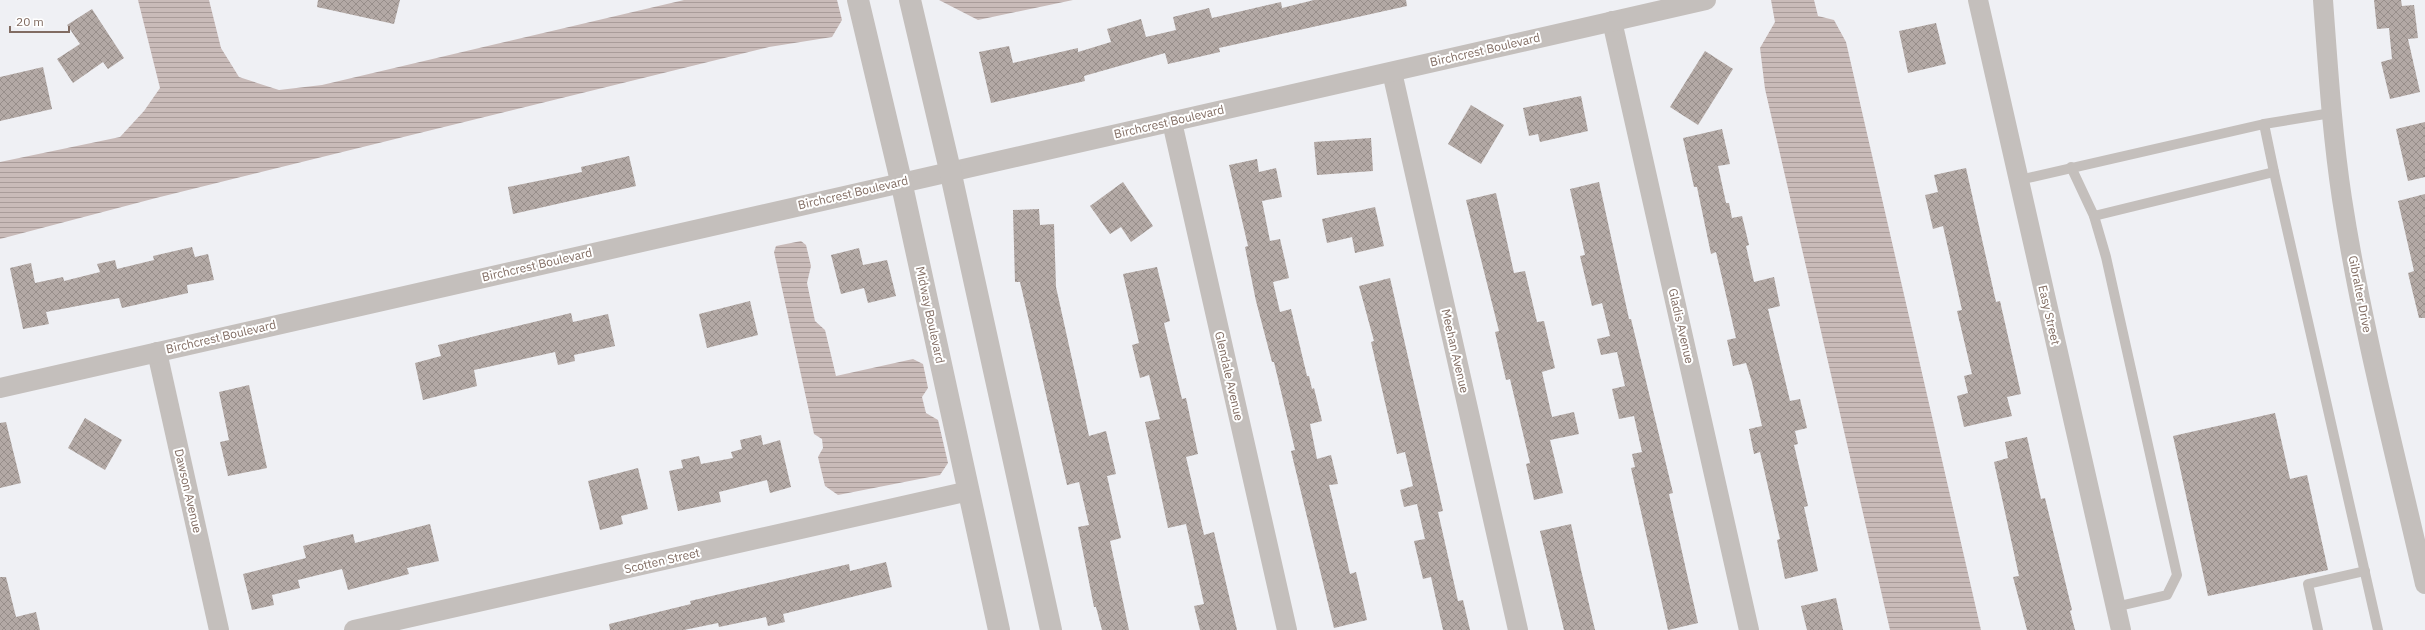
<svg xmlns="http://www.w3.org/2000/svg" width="2425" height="630" font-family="'IBM Plex Sans',sans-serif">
	<defs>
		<pattern id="water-rules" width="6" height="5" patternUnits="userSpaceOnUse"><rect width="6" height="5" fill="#c9bbb9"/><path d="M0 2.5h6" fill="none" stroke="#a99c9a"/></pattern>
		<pattern id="building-cross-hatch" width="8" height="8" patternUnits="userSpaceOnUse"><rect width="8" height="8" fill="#b3a9a5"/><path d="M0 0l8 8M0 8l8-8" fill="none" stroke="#978e8a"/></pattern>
	</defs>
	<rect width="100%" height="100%" fill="#eff0f4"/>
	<!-- water -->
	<g fill="url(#water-rules)">
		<polygon points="138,0 209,0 221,48 239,77 279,90 322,85 684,0 837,0 842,20 832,37 769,47 156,198 0,239 0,162 120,137 144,111 160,88"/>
		<polygon points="939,0 1073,0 978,20"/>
		<polygon points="1771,0 1814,0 1818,16 1834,20 1846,42 1981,630 1890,630 1765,89 1760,48 1775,22"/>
		<polygon points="801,241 806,245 811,266 807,283 815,321 825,330 836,376 913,359 923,364 928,388 922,397 926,413 938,420 948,463 940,475 838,495 825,486 818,457 823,448 822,439 814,434 774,252 776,246"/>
	</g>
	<!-- building -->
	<g fill="url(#building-cross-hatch)">
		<polygon points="318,0 400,0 394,24 317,7"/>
		<polygon points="1314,0 1406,0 1407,6 1219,48 1220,52 1168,64 1165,53 1084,76 1085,81 991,103 979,52 1009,46 1013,63 1078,48 1078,52 1111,42 1107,29 1141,19 1146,37 1176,30 1173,17 1209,8 1212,18 1281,2 1282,8"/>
		<polygon points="2374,0 2401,0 2402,6 2414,5 2418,38 2408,39 2420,92 2390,99 2381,62 2392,59 2389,28 2377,29"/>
		<polygon points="92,9 124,58 108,69 103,62 73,83 57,59 80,44 67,25"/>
		<polygon points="1936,23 1946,64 1908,73 1899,31"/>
		<polygon points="1705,51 1733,69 1698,125 1670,107"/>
		<polygon points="43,67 52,109 0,121 0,77"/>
		<polygon points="1581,96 1588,131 1540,142 1538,134 1529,136 1523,108"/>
		<polygon points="1471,105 1504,125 1481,164 1448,144"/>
		<polygon points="2425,122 2425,177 2408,181 2396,129"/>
		<polygon points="1722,129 1730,164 1718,166 1726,203 1729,203 1732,218 1742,216 1749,245 1746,246 1754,282 1774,277 1780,306 1768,309 1790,401 1800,399 1807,428 1795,431 1798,444 1794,445 1808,506 1804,507 1818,571 1785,579 1777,540 1780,539 1760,452 1754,454 1749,429 1762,426 1752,382 1746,363 1733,366 1727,340 1736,338 1716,252 1711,254 1697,187 1694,187 1683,138"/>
		<polygon points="1371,138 1373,171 1317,175 1314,142"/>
		<polygon points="629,156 636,186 513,214 508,187 582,172 581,167"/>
		<polygon points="1257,159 1259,172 1276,168 1282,197 1262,201 1270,241 1280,239 1289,278 1273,282 1280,312 1291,309 1307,376 1309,376 1312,389 1314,388 1322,421 1310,424 1317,459 1331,455 1338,484 1329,485 1350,574 1356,572 1367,620 1334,628 1291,451 1295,450 1274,362 1272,362 1256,301 1245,247 1248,246 1229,165"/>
		<polygon points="1966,168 1996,302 2000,301 2021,394 2007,397 2012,416 1964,427 1957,396 1968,393 1964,376 1972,374 1957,311 1962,310 1943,226 1933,229 1925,195 1938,192 1934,175"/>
		<polygon points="1123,182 1153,226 1131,242 1121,227 1110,234 1090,206"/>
		<polygon points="1599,182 1629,319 1631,319 1673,493 1669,494 1698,623 1668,630 1631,468 1635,467 1632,454 1642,452 1634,416 1619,419 1612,389 1625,386 1617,352 1601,355 1597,339 1610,336 1602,303 1592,306 1580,256 1585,255 1570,189"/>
		<polygon points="1496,193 1514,273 1525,271 1537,322 1544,321 1555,368 1542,372 1552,417 1574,412 1579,434 1550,440 1563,493 1534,500 1526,464 1530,463 1510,379 1506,380 1495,332 1499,331 1466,200"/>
		<polygon points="2425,194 2425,318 2419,318 2408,273 2414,271 2398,201"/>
		<polygon points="1375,207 1384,246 1355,253 1352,237 1327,243 1322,219"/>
		<polygon points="1039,209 1040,225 1054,224 1056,287 1089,436 1106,431 1116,474 1107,476 1121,538 1110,541 1129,630 1102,630 1096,607 1094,607 1078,527 1089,525 1079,482 1067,485 1020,282 1015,282 1013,210"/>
		<polygon points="192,247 195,257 208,254 214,280 187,285 188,293 122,308 119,298 46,312 49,324 23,329 10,268 31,263 35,283 63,277 64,281 100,272 97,264 115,260 117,269 154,260 153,256"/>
		<polygon points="859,248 863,265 887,260 896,296 868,303 864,288 841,294 831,255"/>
		<polygon points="1157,267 1170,321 1164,323 1182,399 1186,398 1198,454 1186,457 1204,535 1214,532 1237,630 1200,630 1194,606 1204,604 1186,524 1168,528 1157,477 1145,422 1160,419 1149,375 1140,378 1132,345 1139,343 1123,274"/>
		<polygon points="1390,278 1443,511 1438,512 1458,601 1463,600 1470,630 1443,630 1431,577 1423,579 1414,541 1425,539 1417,504 1404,507 1400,490 1413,486 1405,452 1397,454 1371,342 1374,341 1359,286"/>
		<polygon points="750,301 758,335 707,348 699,314"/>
		<polygon points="571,313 573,322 608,314 615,346 574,355 575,361 558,365 555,352 474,370 477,386 423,400 415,363 441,356 438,345"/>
		<polygon points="249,385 267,468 228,476 220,442 229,440 219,392"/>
		<polygon points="2275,413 2290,479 2307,475 2328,570 2208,596 2173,436"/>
		<polygon points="85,418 122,440 105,470 68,448"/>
		<polygon points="6,422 21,483 0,488 0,423"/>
		<polygon points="761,435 763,445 780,440 791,487 770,493 767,480 719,492 721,502 678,511 669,471 683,468 681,460 699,456 701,464 733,458 731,452 742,449 740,440"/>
		<polygon points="2027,437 2041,499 2045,498 2072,610 2070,611 2075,630 2027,630 2013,577 2019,576 1994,462 2008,458 2005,442"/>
		<polygon points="638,468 648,509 621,516 623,524 600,530 588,481"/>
		<polygon points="430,524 439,561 407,568 409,574 348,590 342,569 298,580 300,588 272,595 274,605 252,610 243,574 306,558 303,546 353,534 355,543"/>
		<polygon points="1571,524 1581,570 1595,630 1564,630 1540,531"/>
		<polygon points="886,562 892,587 783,614 785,622 768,626 766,617 719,627 718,623 684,630 610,630 609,624 691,604 690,601 849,564 850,571"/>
		<polygon points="0,577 6,577 16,617 36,612 40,630 0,630"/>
		<polygon points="1836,598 1843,630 1807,630 1801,606"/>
	</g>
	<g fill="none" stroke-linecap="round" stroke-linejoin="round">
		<!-- service -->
		<g stroke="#c4bfbc" stroke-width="10">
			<polyline points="2264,124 2274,172"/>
			<polyline points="2071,167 2094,216 2274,172 2378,630"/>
			<polyline points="2019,180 2264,124 2331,113"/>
			<polyline points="2094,216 2106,257 2177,575 2167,595 2115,607"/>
			<polyline points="2318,630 2308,584 2365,571"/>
		</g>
		<!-- minor -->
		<g stroke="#c4bfbc" stroke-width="20">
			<polyline points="1978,0 2121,630"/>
			<path d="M 2323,0 C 2328,67 2332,133 2342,199 C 2362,329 2396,456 2425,584"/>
			<polyline points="1612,21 1749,630"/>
			<polyline points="1392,72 1518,630"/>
			<polyline points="1172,122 1287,630"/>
			<polyline points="157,352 219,630"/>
			<polyline points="0,388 1706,0"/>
			<polyline points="354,630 969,491"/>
		</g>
		<!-- tertiary -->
		<g stroke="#c4bfbc" stroke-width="22">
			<polyline points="858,0 901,181 999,630"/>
			<polyline points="910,0 950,170 1051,630"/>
		</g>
	</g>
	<g text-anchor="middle" stroke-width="4" stroke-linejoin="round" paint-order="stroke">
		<!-- street labels -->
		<g font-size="12" fill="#816c62" stroke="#fff">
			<text transform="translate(1485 50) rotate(-13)" y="4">Birchcrest Boulevard</text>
			<text transform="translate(1169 122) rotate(-13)" y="4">Birchcrest Boulevard</text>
			<text transform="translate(853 193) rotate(-13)" y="4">Birchcrest Boulevard</text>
			<text transform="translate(537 265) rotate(-13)" y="4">Birchcrest Boulevard</text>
			<text transform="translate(2360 294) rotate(79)" y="4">Gibralter Drive</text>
			<text transform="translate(930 315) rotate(78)" y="4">Midway Boulevard</text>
			<text transform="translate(2049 315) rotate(77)" y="4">Easy Street</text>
			<text transform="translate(1681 326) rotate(77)" y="4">Gladis Avenue</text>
			<text transform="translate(221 337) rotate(-13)" y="4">Birchcrest Boulevard</text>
			<text transform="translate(1455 351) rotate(77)" y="4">Meehan Avenue</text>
			<text transform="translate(1229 376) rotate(77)" y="4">Glendale Avenue</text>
			<text transform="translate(188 491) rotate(77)" y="4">Dawson Avenue</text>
			<text transform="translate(662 561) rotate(-13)" y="4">Scotten Street</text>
		</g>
	</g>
	<!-- scale -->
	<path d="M10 26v6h59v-6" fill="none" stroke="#816c62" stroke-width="2"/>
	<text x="16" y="26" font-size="12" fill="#816c62" stroke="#ffffff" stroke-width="3" paint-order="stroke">20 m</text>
</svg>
